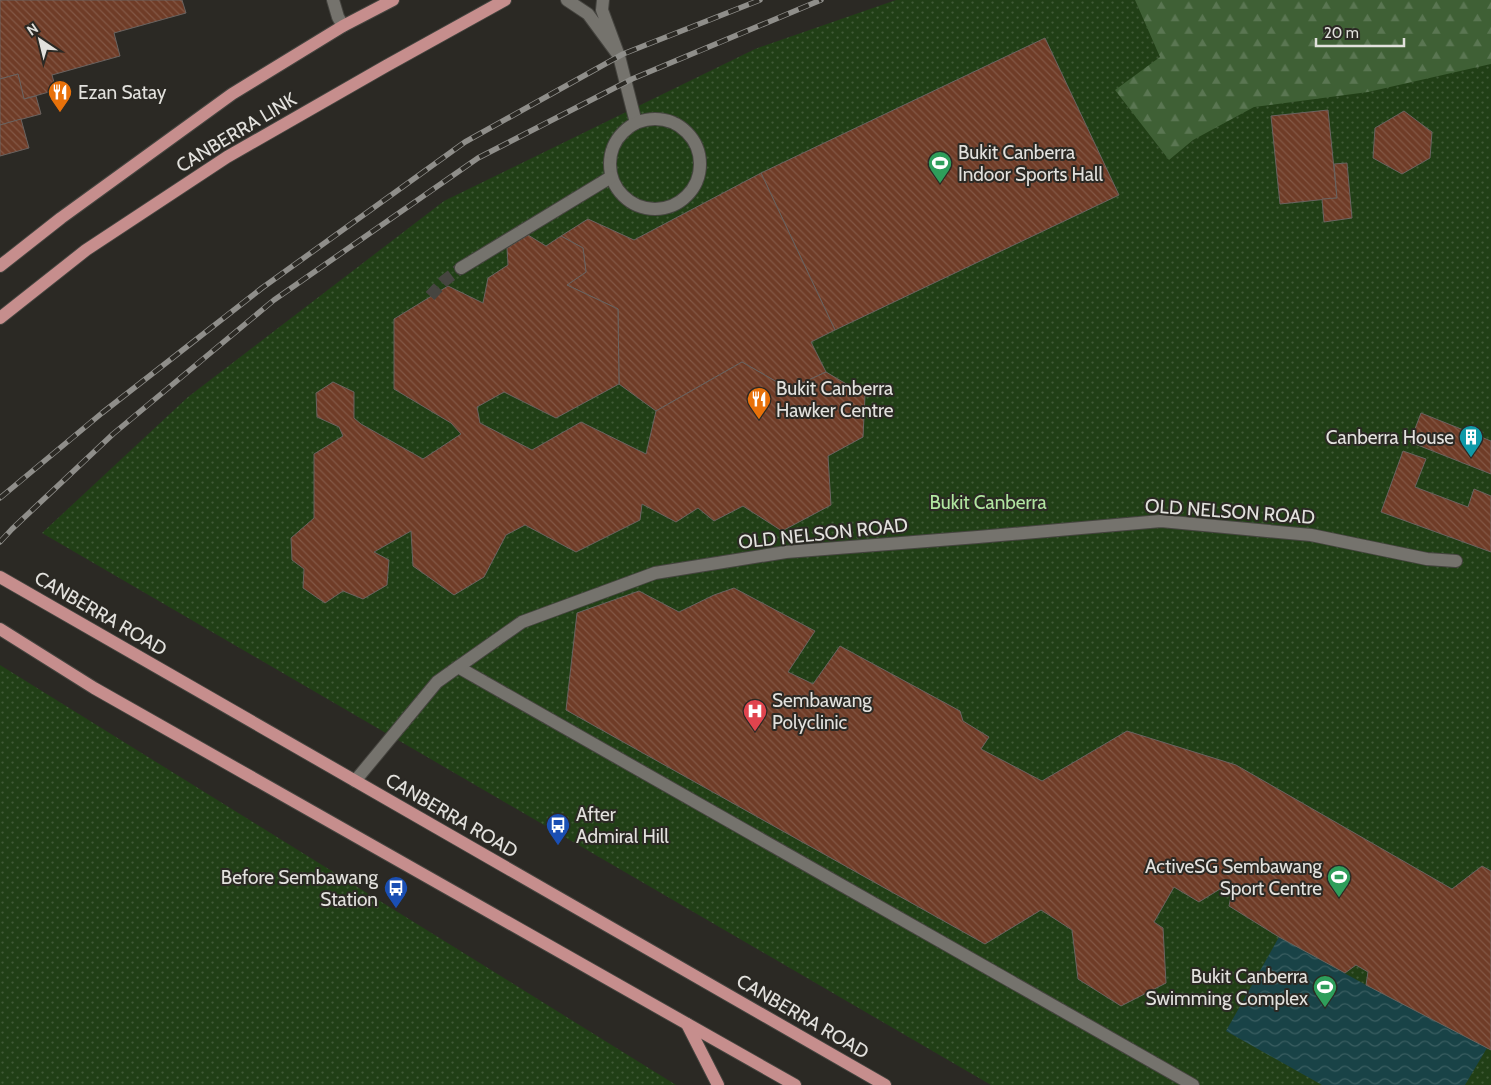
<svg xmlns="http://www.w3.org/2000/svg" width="1491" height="1085" font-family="Cabin,sans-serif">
	<defs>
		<pattern id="green-dots" width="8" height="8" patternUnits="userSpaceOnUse" patternTransform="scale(1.25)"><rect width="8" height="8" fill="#213f16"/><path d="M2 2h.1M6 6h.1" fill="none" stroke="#415a37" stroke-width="1.8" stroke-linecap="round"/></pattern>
		<pattern id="forest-firs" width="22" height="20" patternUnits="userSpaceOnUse" patternTransform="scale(1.25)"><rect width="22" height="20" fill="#3f6035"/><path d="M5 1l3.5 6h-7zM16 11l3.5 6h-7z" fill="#5a7652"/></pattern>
		<pattern id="water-waves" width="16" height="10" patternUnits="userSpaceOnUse" patternTransform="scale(1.25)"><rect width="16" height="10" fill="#194347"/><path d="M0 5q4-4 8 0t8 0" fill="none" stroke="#3a5e61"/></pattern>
		<pattern id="building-back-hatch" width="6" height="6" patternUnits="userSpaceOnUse" patternTransform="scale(1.25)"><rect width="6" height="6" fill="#6f3c27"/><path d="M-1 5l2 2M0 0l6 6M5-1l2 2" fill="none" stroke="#835846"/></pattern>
	</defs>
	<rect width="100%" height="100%" fill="#2b2924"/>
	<!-- green -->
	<g fill="url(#green-dots)">
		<polygon points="896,0 1491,0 1491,1085 991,1085 42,533 188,397 444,201 755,49"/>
		<polygon points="0,665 676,1085 0,1085"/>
	</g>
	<!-- forest -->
	<polygon fill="url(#forest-firs)" points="1135,0 1491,0 1491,64 1368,92 1254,107 1193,140 1169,160 1115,90 1160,57"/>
	<!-- water -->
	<polygon fill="url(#water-waves)" points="1279,937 1366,985 1487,1048 1465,1085 1322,1085 1226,1031"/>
	<!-- building -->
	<g fill="url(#building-back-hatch)" stroke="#6a6360">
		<polygon points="0,0 182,0 186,13 114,33 120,56 52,75 56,90 24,99 18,74 0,79"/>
		<polygon points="1045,38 1119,195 835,330 761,173"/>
		<polygon points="18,74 24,99 36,96 41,114 0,125 0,79"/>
		<polygon points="1328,110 1337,198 1280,204 1271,116"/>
		<polygon points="1404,111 1432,132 1430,158 1402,174 1373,158 1375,128"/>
		<polygon points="21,119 29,148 0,156 0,125"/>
		<polygon points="1347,163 1352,218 1324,222 1322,199 1337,198 1334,164"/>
		<polygon points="761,173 835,330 811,342 826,372 789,389 742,362 656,411 619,384 618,309 567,285 586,272 583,248 561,236 588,219 634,240"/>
		<polygon points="528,235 546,246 561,236 583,248 586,272 567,285 618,309 619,384 556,418 504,392 477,407 480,423 532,450 581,422 646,454 656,411 742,362 789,389 826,372 865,395 863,437 828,456 831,505 782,531 743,506 714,521 698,508 676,522 642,504 640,520 576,552 525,525 506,535 484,577 454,595 413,566 411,531 374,552 389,560 387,585 363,599 343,591 325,603 303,588 304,569 292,560 291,538 314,518 314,454 343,436 339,427 317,417 316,393 333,382 354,392 354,418 361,424 423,459 461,434 451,423 394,389 394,319 448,286 483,303 488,278 508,265 507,248"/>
		<polygon points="1421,413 1491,441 1491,474 1410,442"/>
		<polygon points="1403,451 1426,459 1415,487 1468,507 1474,489 1491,496 1491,552 1381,512"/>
		<polygon points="734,588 815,631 788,672 813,684 840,646 960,711 963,721 989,737 981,749 1042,781 1127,731 1236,765 1452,889 1482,866 1491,871 1491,1050 1366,985 1368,972 1356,965 1345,973 1279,937 1229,906 1231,896 1220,889 1199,902 1174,887 1154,922 1163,928 1166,983 1121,1006 1078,979 1072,930 1041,910 985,944 566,710 577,613 639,591 679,612 714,595"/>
	</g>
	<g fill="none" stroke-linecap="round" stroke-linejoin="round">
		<!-- minor-tunnel -->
		<polyline stroke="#464540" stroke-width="12" stroke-dasharray="12 6" stroke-linecap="butt" points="430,296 444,281 461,268"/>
		<!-- minor casing -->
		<g stroke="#45443f" stroke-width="14">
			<g id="minor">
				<polyline points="333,0 338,17 343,26"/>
				<polyline points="567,0 588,14 619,56 602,10 603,0"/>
				<polyline points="619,56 636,123"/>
				<circle cx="655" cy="164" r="45"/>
				<polyline points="461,268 611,177"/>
				<polyline points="458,667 1193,1085"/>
				<polyline points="355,781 437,682 458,667 522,622 655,573 786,552 978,537 1161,521 1311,535 1427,559 1456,561"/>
			</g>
		</g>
		<!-- major casing -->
		<g stroke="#45443f" stroke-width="14">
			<g id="major">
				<polyline points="0,266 61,218 232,94 343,26 393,0"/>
				<polyline points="0,318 86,250 227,157 386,66 505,0"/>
				<polyline points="0,577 885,1085"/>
				<polyline points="0,629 94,688 795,1085"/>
				<polyline points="687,1024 718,1085"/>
			</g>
		</g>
		<!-- minor -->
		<use href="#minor" stroke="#75736d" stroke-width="12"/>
		<!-- major -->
		<use href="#major" stroke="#c68e8d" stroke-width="12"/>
		<!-- rail casing -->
		<g stroke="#8f8e8a" stroke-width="5.5">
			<g id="rail">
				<polyline points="0,498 102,413 262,288 465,142 623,54 760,0"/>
				<polyline points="0,542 12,529 113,434 274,300 478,158 632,79 821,0"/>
			</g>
		</g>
		<!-- rail -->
		<use href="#rail" stroke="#2b2924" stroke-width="4" stroke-dasharray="11" stroke-linecap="butt"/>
	</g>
	<!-- icons -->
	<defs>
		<g id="restaurant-pin" transform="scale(1.25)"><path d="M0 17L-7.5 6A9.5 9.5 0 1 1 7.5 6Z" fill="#e8710a" stroke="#2b2924"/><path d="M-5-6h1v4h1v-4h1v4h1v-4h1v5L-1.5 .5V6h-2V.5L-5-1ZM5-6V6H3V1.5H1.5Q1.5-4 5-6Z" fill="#fff"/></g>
		<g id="stadium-pin" transform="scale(1.25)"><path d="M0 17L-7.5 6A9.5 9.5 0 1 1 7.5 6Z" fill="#2e9e5b" stroke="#2b2924"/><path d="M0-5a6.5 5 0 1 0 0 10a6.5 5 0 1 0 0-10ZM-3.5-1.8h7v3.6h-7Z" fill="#fff"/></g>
		<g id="building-pin" transform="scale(1.25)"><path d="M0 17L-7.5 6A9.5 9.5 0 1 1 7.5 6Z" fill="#0f9aa8" stroke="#2b2924"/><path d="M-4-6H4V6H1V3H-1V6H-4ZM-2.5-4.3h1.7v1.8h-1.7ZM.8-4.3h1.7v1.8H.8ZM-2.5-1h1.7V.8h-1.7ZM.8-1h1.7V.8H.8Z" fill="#fff"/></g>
		<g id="hospital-pin" transform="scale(1.25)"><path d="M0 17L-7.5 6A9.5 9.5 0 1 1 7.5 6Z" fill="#e0444e" stroke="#2b2924"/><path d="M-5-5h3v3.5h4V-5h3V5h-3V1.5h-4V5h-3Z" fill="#fff"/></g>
		<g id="bus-pin" transform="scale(1.25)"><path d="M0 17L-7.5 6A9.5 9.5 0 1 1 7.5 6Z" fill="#1a4fb4" stroke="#2b2924"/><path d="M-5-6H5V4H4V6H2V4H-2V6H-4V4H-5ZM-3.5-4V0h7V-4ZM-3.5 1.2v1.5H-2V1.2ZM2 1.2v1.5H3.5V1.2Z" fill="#fff"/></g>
	</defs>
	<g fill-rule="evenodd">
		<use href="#restaurant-pin" x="60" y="92"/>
		<use href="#stadium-pin" x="940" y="163"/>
		<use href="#restaurant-pin" x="759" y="399"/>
		<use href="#building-pin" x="1471" y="437"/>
		<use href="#hospital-pin" x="755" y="711"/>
		<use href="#bus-pin" x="558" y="825"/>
		<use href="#stadium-pin" x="1339" y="877"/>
		<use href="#bus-pin" x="396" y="888"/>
		<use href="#stadium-pin" x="1325" y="987"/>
	</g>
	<g text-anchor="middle" stroke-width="4" stroke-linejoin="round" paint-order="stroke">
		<!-- poi labels -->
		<g font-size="19" fill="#e2e1dd" stroke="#2b2924" text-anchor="start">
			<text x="78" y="99">Ezan Satay</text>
			<text x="958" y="159">Bukit Canberra<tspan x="958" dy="22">Indoor Sports Hall</tspan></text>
			<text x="776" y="395">Bukit Canberra<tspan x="776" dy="22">Hawker Centre</tspan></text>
			<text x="1454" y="444" text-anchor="end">Canberra House</text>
			<text x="772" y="707">Sembawang<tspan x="772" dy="22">Polyclinic</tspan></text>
			<text x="576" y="821">After<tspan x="576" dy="22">Admiral Hill</tspan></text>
			<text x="1322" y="873" text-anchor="end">ActiveSG Sembawang<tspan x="1322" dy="22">Sport Centre</tspan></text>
			<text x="378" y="884" text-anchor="end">Before Sembawang<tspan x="378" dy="22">Station</tspan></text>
			<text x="1308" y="983" text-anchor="end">Bukit Canberra<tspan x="1308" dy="22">Swimming Complex</tspan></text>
		</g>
		<!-- street labels -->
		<g font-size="19" fill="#e2e1dd" stroke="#2b2924">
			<text transform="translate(236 132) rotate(-31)" y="7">CANBERRA LINK</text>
			<text transform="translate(1230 511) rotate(4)" y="7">OLD NELSON ROAD</text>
			<text transform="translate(823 533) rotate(-6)" y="7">OLD NELSON ROAD</text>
			<text transform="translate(101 613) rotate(30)" y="7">CANBERRA ROAD</text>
			<text transform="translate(452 815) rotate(30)" y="7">CANBERRA ROAD</text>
			<text transform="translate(803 1016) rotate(30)" y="7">CANBERRA ROAD</text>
		</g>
		<!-- park labels -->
		<g font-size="19" fill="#b1e6a0" stroke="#2b2924">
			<text x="988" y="509">Bukit Canberra</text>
		</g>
	</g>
	<!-- north arrow -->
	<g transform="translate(40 40) rotate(325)" stroke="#2b2924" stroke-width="4" paint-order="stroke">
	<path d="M0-4L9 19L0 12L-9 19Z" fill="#e2e1dd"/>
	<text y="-8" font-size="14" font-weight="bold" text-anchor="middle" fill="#e2e1dd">N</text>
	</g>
	<!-- scale -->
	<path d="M1316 38v8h88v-8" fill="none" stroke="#e2e1dd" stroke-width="2.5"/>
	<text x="1324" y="38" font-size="15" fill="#e2e1dd" stroke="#2b2924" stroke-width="4" paint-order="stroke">20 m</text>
</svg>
